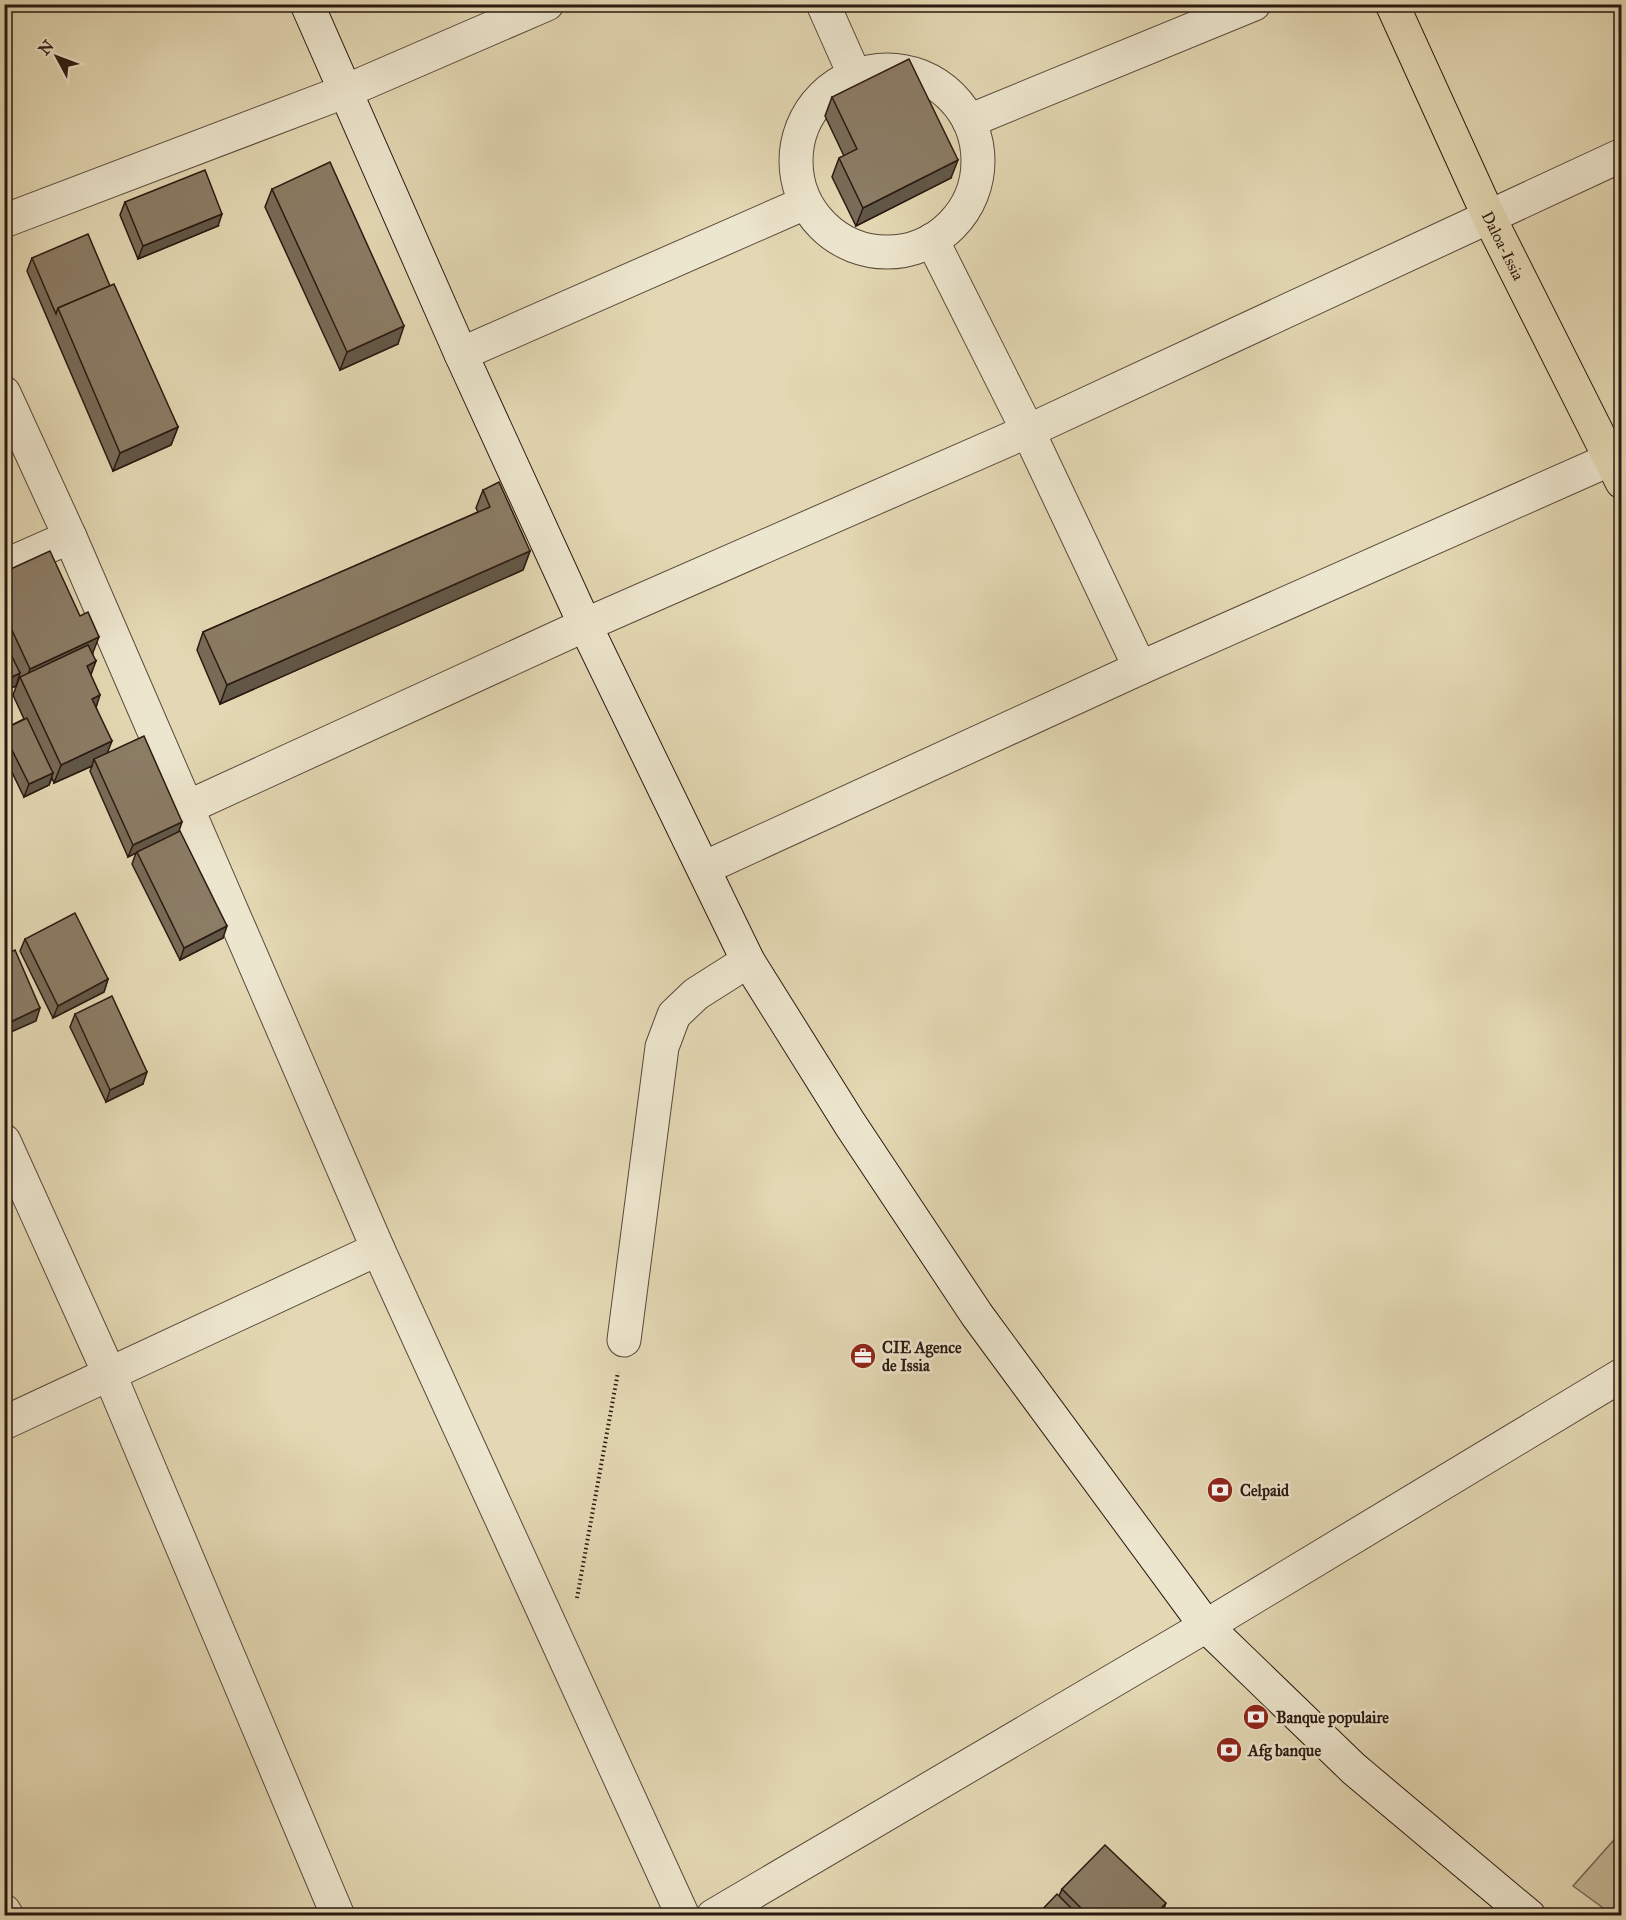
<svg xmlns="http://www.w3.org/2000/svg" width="1626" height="1920" font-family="'IM FELL Great Primer',serif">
	<rect width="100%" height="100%" fill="#e3d8b3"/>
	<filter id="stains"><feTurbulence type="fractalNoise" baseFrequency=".00333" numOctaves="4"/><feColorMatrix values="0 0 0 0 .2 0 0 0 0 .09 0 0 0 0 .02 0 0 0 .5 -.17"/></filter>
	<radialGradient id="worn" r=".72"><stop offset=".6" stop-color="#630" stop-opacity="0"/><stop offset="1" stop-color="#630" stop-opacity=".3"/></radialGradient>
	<!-- green -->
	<polygon fill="#c4b897" stroke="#786854" stroke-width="1.5" points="1621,1832 1621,1915 1613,1915 1573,1886"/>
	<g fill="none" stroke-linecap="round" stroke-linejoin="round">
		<!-- street casing -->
		<g stroke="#59493a" stroke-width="35">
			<g id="street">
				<polyline points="823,4 855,76"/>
				<circle cx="887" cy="161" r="91"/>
				<polyline points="969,121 1254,4"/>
				<polyline points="4,221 346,91 547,4"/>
				<polyline points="932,240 1028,431 1140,668"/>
				<polyline points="461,354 805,203"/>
				<polyline points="4,393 70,537"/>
				<polyline points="4,566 70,537 378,1249"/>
				<polyline points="188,807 585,625 1028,431 1622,155"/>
				<polyline points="704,868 1140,668 1611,459"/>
				<polyline points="4,1141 109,1373 338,1916"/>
				<polyline points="624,1340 662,1047 674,1015 696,994 748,961"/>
				<polyline points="4,1423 378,1249 683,1916"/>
				<polyline points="4,1911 7,1916"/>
				<polyline points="713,1916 1206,1626 1622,1375"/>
			</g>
		</g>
		<!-- secondary casing -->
		<g stroke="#2b1911" stroke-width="35">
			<polyline id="secondary" points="307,4 461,354 585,625 748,961 850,1124 977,1315 1206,1626 1354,1769 1529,1916"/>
		</g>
		<!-- primary casing -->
		<g stroke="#2b1911" stroke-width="35">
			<g id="primary">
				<path id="s1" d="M 1392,4 L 1489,217 L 1622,482"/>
			</g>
		</g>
		<!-- path -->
		<polyline stroke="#2b1911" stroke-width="4" stroke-dasharray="1.5 3" stroke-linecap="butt" points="577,1598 618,1372"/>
		<!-- street -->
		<use href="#street" stroke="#ede6ce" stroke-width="33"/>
		<!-- secondary -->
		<use href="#secondary" stroke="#ede6ce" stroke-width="33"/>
		<!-- primary -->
		<use href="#primary" stroke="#e3d8b3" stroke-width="33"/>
	</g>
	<!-- wall -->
	<g fill="#786b57" stroke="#2b1911" stroke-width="1.5">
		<polygon points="832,97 951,178 856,226 832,177 839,158 844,156 825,116"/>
		<polygon points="272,189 398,344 340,370 265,207"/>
		<polygon points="125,202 218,226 138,259 120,215"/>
		<polygon points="32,258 110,286 178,427 171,445 113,471 27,271"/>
		<polygon points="483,490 530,551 523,570 220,704 197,650 203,632 478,512 476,508"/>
		<polygon points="4,572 93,654 91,675 96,707 108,752 179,831 223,938 180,960 132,864 136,853 128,857 90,771 92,766 54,783 52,778 49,785 24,797 4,756 4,729 24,719 13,695 19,679 19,677 16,686 4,691"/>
		<polygon points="25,939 108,979 104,992 53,1018 20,951"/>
		<polygon points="75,1014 143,1084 106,1102 70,1027"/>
		<polygon points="1062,1889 1161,1916 1036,1916 1059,1896"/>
	</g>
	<!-- shaded-wall -->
	<g fill="#615747" stroke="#2b1911" stroke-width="1.5">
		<polygon points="958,160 951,178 856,226 863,208"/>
		<polygon points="222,214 218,226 138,259 143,246"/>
		<polygon points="404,326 398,344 340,370 347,352"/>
		<polygon points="178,427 171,445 113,471 120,453"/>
		<polygon points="530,551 523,570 220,704 227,685"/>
		<polygon points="99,637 92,655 24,685 30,669"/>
		<polygon points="96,661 89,680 87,666"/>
		<polygon points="20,673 16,686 4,691 4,681"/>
		<polygon points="100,695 94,714 92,699"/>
		<polygon points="112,741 105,759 94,759 92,766 54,783 61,765"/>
		<polygon points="53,773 49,785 24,797 29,784"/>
		<polygon points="182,822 178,834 137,852 136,853 128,857 133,845"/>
		<polygon points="227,926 223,938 180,960 184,948"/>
		<polygon points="108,979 104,992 53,1018 58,1006"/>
		<polygon points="40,1008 36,1021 4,1035 4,1025"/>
		<polygon points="147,1072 143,1084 106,1102 110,1090"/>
		<polygon points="1166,1903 1161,1916 1154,1916"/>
	</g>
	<!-- building -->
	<g fill="#8b7c65" stroke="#2b1911" stroke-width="1.5">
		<polygon points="909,59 958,160 863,208 839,158 857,149 832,97"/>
		<polygon points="330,162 404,326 347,352 272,189"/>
		<polygon points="205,170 222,214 143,246 125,202"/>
		<polygon points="88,234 110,286 58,308 56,314 32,258"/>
		<polygon points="114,284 178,427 120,453 58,308"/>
		<polygon points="499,482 530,551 227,685 203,632 490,507 483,490"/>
		<polygon points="50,551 80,616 88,612 99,637 30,669 4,613 4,572"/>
		<polygon points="4,640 20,673 4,681"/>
		<polygon points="88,645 96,661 87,666 100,695 92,699 112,741 61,765 20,677"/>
		<polygon points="27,718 53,773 29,784 4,734 4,729"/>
		<polygon points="144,736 182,822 133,845 94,759"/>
		<polygon points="180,831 227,926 184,948 137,852"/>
		<polygon points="75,913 108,979 58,1006 25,939"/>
		<polygon points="15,950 40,1008 4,1025 4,955"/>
		<polygon points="112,996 147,1072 110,1090 75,1014"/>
		<polygon points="1105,1845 1166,1903 1154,1916 1089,1916 1062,1889"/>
		<polygon points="1057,1894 1079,1916 1036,1916"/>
	</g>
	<!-- icons -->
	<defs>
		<g id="office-disc" transform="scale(1.35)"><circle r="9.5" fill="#8f2418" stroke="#ede6ce"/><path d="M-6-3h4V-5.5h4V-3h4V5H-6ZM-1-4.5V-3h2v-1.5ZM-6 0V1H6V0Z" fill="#fff"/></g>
		<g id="bank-disc" transform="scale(1.35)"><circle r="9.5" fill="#8f2418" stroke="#ede6ce"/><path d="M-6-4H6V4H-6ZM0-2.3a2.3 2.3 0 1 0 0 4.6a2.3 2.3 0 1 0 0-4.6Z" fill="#fff"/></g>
	</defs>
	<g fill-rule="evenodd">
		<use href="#office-disc" x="863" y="1356"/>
		<use href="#bank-disc" x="1220" y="1490"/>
		<use href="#bank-disc" x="1256" y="1717"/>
		<use href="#bank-disc" x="1229" y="1750"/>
	</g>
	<g text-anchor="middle" stroke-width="5" stroke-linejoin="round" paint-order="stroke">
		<!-- street labels -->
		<g font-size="16" fill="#2b1911" stroke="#ede6ce">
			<text dy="6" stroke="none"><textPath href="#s1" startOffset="266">Daloa-Issia</textPath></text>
		</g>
		<!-- poi labels -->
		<g font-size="16" font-weight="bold" fill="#2b1911" stroke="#ede6ce" text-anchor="start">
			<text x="882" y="1353">CIE Agence<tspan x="882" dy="18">de Issia</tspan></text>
			<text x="1240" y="1496">Celpaid</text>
			<text x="1276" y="1723">Banque populaire</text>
			<text x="1248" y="1756">Afg banque</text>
		</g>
	</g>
	<!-- margin -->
	<rect width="1626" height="1920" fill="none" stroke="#e3d8b3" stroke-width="24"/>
	<rect x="6" y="6" width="1614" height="1908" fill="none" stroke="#2b1911" stroke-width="3"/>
	<rect x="12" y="12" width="1602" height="1896" fill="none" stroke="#2b1911" stroke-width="1.5"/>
	<!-- north arrow -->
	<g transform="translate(57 57) rotate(311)" stroke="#ede6ce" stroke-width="4.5" paint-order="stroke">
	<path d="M0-4.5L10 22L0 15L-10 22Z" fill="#2b1911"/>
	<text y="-9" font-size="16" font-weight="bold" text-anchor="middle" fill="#2b1911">N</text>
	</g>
	<rect width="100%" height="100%" filter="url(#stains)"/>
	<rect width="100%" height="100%" fill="url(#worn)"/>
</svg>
